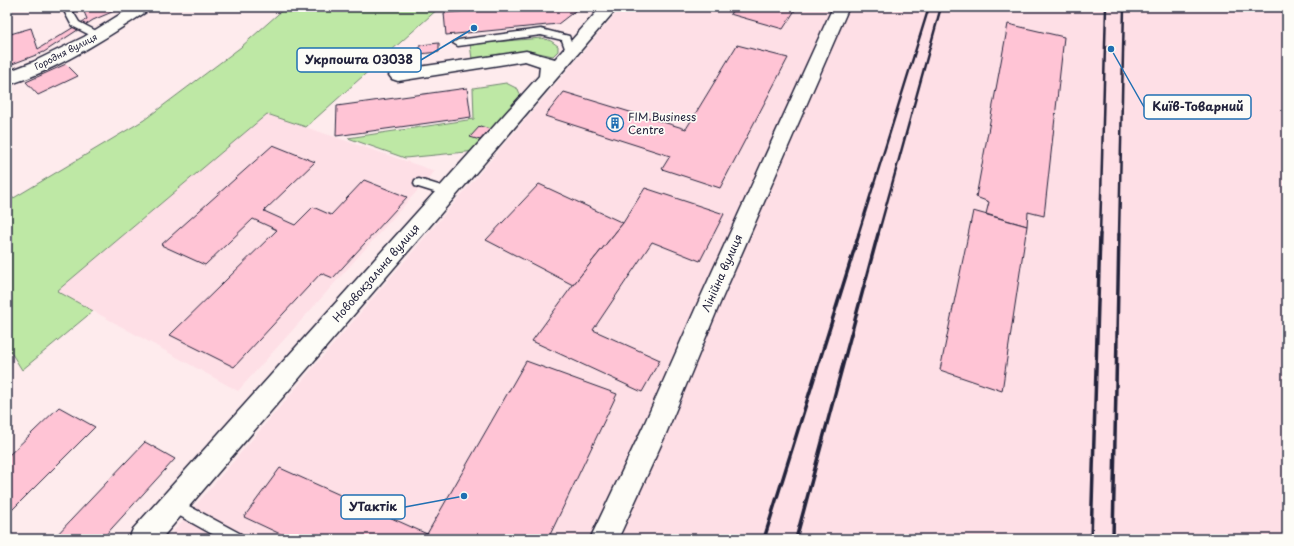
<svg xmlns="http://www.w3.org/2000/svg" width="1294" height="546" font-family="'Playpen Sans',sans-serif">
	<rect width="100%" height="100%" fill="#feebed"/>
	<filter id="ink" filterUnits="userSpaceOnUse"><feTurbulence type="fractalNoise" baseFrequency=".025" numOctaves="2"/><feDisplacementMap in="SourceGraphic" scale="8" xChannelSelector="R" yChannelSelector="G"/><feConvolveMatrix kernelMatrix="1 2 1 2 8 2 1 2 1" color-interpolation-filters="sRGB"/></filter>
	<g filter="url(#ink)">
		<!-- built -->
		<g fill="#fedfe6">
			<polygon points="624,7 1287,7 1287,539 167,539 614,16"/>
			<polygon points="267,114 435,171 238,391 57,291"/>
		</g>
		<!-- green -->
		<g fill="#bee8a5" stroke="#708570">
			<polygon points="286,7 440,7 306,127 267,114 57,291 93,311 22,370 7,346 7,202 144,120 241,47"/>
			<polygon points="542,38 551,41 558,46 558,51 553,56 529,51 472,59 470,44"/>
			<polygon points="506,83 518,89 522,99 476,151 405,158 348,138 474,119 473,88"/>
		</g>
		<!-- building -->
		<g fill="#ffc4d5" stroke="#22223b">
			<polygon points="82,7 124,7 93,20 44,52 7,66 7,35 31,28 38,49 87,19"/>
			<polygon points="517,7 580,7 558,24 446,35 444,13"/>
			<polygon points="735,7 797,7 783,29 730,14"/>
			<polygon points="1008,24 1064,37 1044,216 1028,212 1027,226 986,214 989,202 976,197"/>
			<polygon points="439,43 439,52 419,54 420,45"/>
			<polygon points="737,45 788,58 720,188 662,169 670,156 545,116 564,92 686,129"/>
			<polygon points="66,64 78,76 38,95 26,82"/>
			<polygon points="467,88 471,117 336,136 337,106"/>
			<polygon points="480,126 490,129 480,140 470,137"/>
			<polygon points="273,145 315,162 264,211 295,225 313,207 331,215 364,180 407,197 333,278 321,273 234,367 170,335 277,230 253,219 205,265 161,245"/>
			<polygon points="539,184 623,223 573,285 486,240"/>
			<polygon points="645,188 724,214 700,261 652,242 593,330 660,360 642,392 532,341 573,285 623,223"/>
			<polygon points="973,211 1027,226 1002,391 940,370"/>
			<polygon points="526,361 617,394 548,539 291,539 244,517 280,468 427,534"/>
			<polygon points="59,407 95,427 7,515 7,457"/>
			<polygon points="145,442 175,459 102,539 53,539"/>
		</g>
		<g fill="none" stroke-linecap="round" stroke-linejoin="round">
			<!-- service casing -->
			<g stroke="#22223b" stroke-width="3">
				<g id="service">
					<polygon points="62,7 70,7 79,22 102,34 104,36 102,38 96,38 72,26"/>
					<polygon points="541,29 569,36 575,52 573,54 567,54 562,40 541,35 458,46 453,43 458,40"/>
					<polygon points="419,179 451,189 453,192 451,195 447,196 415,186 414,183 415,180"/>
					<polygon points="174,498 241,534 244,539 221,539 169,510 167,505 169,500"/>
				</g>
			</g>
			<!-- minor casing -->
			<g stroke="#22223b" stroke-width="3">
				<g id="minor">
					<path d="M 132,7 L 151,7 L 149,10 C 106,38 56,71 7,85 L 7,72 L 33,62 L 84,37 Z"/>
					<polygon points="601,7 618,7 161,539 129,539 133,529 539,76 540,66 525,61 398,81 392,79 389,75 392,71 526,51 555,59"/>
					<polygon points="833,7 849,7 720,303 665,436 618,539 590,539 643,427 698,303"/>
				</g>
			</g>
			<!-- service -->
			<use href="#service" fill="#fdfcf7" fill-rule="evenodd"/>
			<!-- minor -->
			<use href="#minor" fill="#fdfcf7" fill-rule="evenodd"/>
			<!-- rail-far1 -->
			<g stroke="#22223b" stroke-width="2.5">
				<polyline points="858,235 929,7"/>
				<polyline points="878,235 941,7"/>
				<polyline points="1100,235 1106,7"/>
				<polyline points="1119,235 1124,7"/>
			</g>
			<!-- rail -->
			<g stroke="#22223b" stroke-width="3.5">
				<polyline points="764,539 859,234"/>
				<polyline points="796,539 878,234"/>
				<polyline points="1091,539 1100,234"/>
				<polyline points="1113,539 1119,234"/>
			</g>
		</g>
	</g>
	<!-- icons -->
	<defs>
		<g id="building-ring" transform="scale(0.9)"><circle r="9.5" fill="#fdfcf7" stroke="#1f6fb2" stroke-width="1.5"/><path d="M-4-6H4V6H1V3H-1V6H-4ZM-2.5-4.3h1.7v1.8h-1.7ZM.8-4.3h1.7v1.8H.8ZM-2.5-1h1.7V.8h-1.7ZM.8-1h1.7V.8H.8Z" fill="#1f6fb2"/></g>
	</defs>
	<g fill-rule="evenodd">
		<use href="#building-ring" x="615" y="123"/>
	</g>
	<g text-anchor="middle" stroke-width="3.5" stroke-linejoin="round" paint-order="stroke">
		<!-- far-street labels -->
		<g font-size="9" fill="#22223b" stroke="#fdfcf7">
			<text transform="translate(66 52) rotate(-27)" y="3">Городня вулиця</text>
		</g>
		<!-- poi labels -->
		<g font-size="11" fill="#22223b" stroke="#fdfcf7" text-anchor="start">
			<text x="628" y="121">FIM Business<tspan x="628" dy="13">Centre</tspan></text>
		</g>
		<!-- street labels -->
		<g font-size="11" fill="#22223b" stroke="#fdfcf7">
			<text transform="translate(376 273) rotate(-49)" y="4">Нововокзальна вулиця</text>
			<text transform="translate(722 273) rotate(-66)" y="4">Лінійна вулиця</text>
		</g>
	</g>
	<!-- callouts -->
	<path fill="none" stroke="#1f6fb2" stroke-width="1.5" d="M474 28L421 60M1111 49L1144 107M464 496L405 507"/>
	<g fill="#1f6fb2" stroke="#fdfcf7" stroke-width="1.5">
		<circle cx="474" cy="28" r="4"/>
		<circle cx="1111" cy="49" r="4"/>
		<circle cx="464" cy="496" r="4"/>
	</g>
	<g fill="#fdfcf7" stroke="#1f6fb2" stroke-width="1.5">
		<rect x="297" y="48" width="124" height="24" rx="4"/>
		<rect x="1144" y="95" width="107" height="24" rx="4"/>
		<rect x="341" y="495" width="64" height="24" rx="4"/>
	</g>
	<g font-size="12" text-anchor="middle" font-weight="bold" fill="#22223b">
		<text x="359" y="64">Укрпошта 03038</text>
		<text x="1198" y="111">Київ-Товарний</text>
		<text x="373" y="511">УТактік</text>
	</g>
	<!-- margin -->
	<rect width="1294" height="546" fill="none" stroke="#fdfcf7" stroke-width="24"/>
	<rect x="12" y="12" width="1270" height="522" fill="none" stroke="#22223b" stroke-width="1.5" filter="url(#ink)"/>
</svg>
